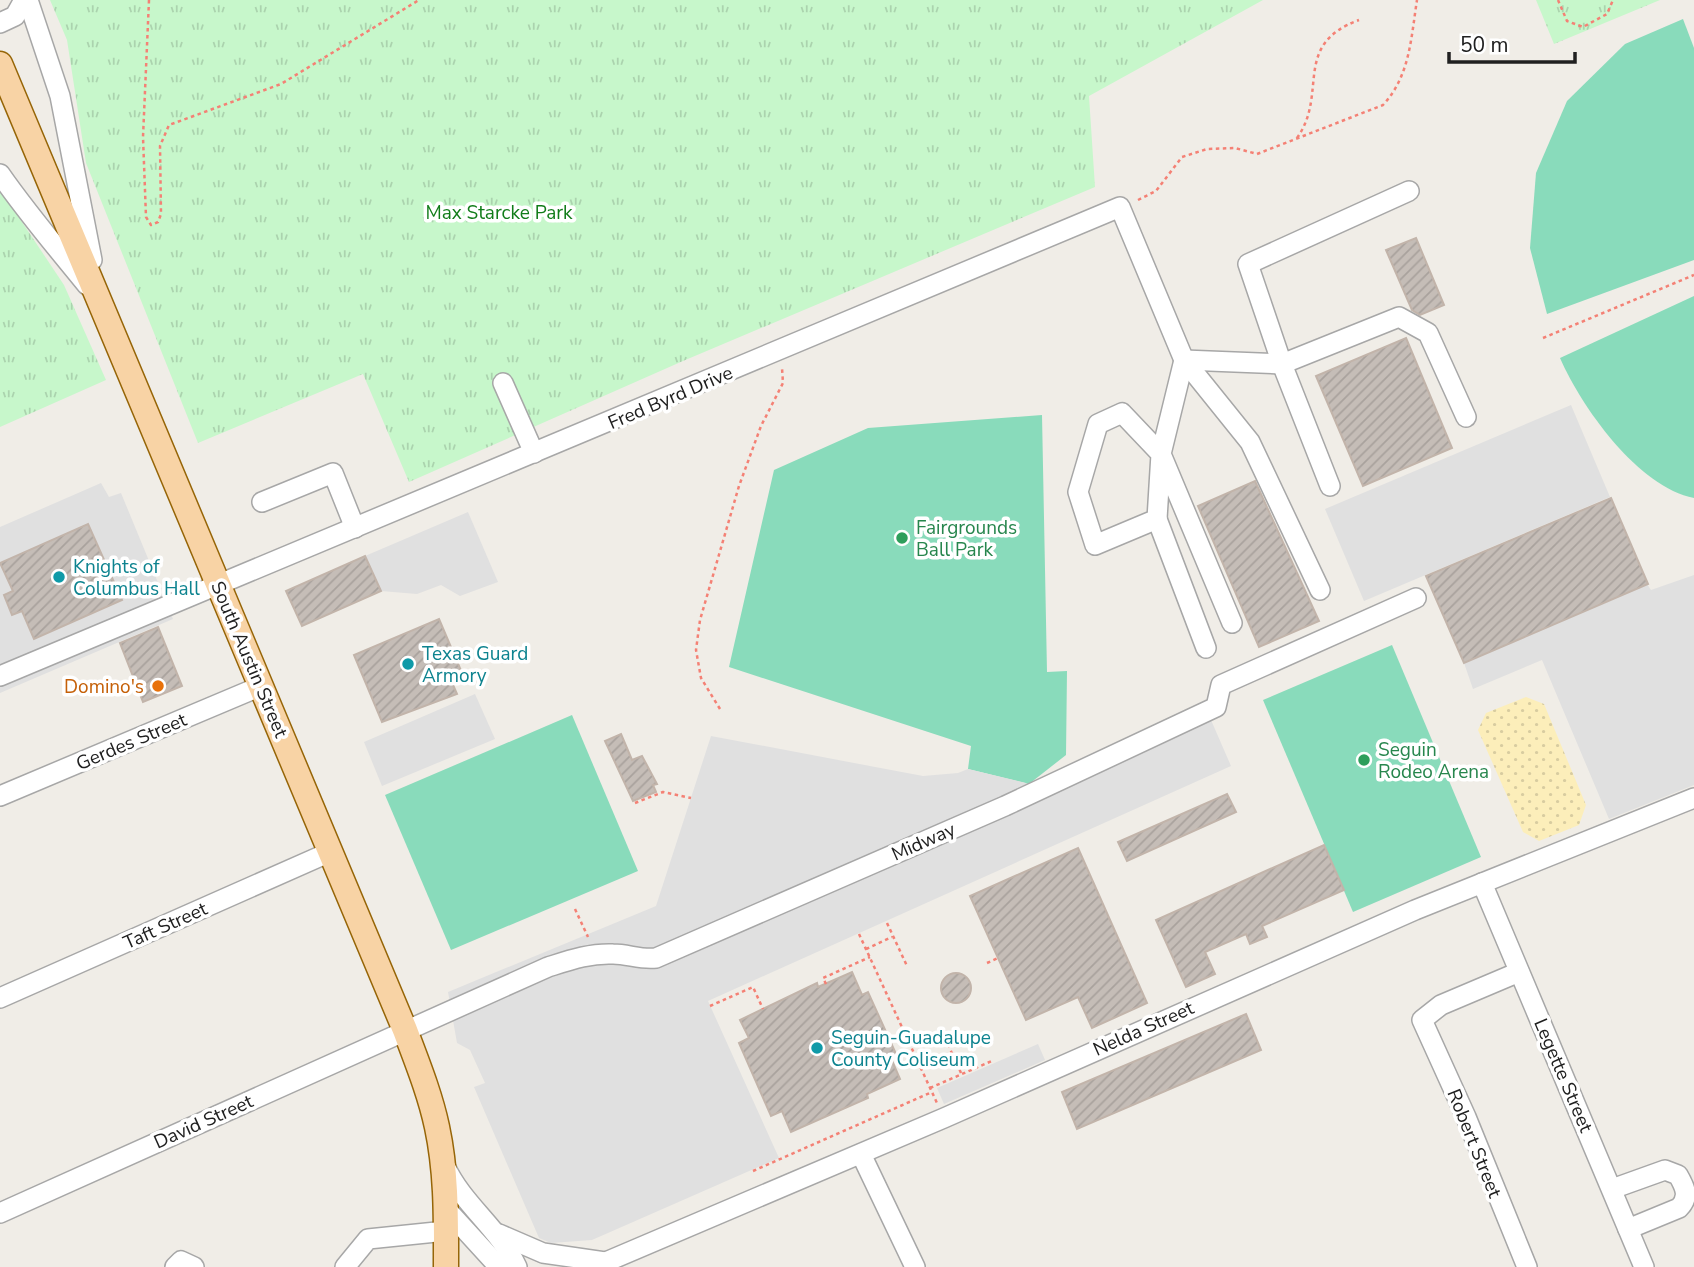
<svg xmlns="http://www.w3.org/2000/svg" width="1694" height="1267" font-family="'Nunito Sans',sans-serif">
	<defs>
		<pattern id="sand-dots" width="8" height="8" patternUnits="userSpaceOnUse" patternTransform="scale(1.75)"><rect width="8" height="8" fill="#fceeba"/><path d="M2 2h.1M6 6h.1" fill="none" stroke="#d8cca0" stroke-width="1.8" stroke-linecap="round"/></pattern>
		<pattern id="park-tufts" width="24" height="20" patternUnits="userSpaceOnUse" patternTransform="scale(1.75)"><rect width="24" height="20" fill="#c7f7cb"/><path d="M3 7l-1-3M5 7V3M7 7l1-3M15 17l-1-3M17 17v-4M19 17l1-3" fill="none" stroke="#abd3ae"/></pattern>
		<pattern id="building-hatch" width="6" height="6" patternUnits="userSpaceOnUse" patternTransform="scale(1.75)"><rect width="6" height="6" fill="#c5bdb7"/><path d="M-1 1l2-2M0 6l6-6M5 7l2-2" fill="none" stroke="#a9a29d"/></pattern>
	</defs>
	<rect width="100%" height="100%" fill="#f0ede7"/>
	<!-- sand -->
	<polygon fill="url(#sand-dots)" points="1526,697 1544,704 1586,805 1579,825 1539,841 1523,832 1478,730 1486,713"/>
	<!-- park -->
	<g fill="url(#park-tufts)">
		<polygon points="50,0 1263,0 1089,96 1095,187 683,361 409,482 363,374 198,443 86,163 67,40"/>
		<polygon points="1536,0 1660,0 1554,44"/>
		<polygon points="0,189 64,285 106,380 0,427"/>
	</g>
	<!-- pitch -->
	<g fill="#89dbbb">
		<polygon points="1683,19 1694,48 1694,260 1547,314 1530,248 1536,173 1567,101 1625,44"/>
		<path d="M 1694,296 L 1694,498 C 1638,487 1582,408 1560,358 Z"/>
		<polygon points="1042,415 1047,672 1067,671 1066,755 1029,784 968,769 971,746 729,667 774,470 868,428"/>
		<polygon points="1392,645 1481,857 1353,912 1263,700"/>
		<polygon points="572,715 638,871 451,950 385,795"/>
	</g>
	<!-- parking -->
	<g fill="#e0e0e0">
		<polygon points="1571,405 1610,497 1364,601 1325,509"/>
		<polygon points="101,483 109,497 121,493 173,619 0,693 0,527"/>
		<polygon points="468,512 498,582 460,596 441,585 417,594 381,591 365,556"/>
		<polygon points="1694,575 1694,785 1609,819 1542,660 1473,689 1464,663 1647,584 1651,590"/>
		<polygon points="475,694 495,739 382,786 364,742"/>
		<polygon points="1211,720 1231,766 708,1001 779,1158 592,1240 551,1243 539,1238 474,1087 485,1083 470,1050 457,1043 448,992 656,906 711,736 923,776 958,773 968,769 1026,783 1034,802"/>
		<polygon points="1038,1044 1045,1060 944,1104 937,1088"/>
	</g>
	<!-- building -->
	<g fill="url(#building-hatch)" stroke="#c2b4aa" stroke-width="2">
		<polygon points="1416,238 1444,305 1420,315 1412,310 1386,250"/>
		<polygon points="1406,338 1452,448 1363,486 1316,376"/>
		<polygon points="1255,481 1319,621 1259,647 1198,506"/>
		<polygon points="1611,498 1648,584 1464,663 1426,576"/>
		<polygon points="88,524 122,600 34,639 22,611 12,615 4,595 13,591 0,563"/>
		<polygon points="365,556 381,591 302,626 286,591"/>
		<polygon points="439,619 462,673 450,678 457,694 382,722 354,655"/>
		<polygon points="158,627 182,686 143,702 120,643"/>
		<polygon points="621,734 632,760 642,756 657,784 653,785 656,792 633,801 605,741"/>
		<polygon points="1227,794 1236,812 1127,861 1118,842"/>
		<polygon points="1324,845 1344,890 1262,926 1267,937 1250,944 1246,934 1205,952 1215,974 1186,987 1156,920"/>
		<polygon points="1078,848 1147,1003 1092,1028 1078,997 1026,1020 970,896"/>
		<polygon points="852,972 862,995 868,992 896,1054 890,1056 900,1079 867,1094 868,1098 791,1132 782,1111 771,1116 739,1043 749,1038 740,1020 817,983 818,987"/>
		<circle cx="956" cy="988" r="15"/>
		<polygon points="1246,1014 1261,1050 1077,1129 1062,1092"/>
	</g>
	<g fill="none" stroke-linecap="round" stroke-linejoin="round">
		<!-- minor casing -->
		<g stroke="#a7a7a7" stroke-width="22">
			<g id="minor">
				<polyline points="28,0 60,96 92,260"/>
				<polyline points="0,23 15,16 24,0"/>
				<path d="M 0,174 C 27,213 57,248 87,285"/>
				<polyline points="503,383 534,453"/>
				<polygon points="1122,413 1161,454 1157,519 1095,545 1078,492 1098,424"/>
				<polyline points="1330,486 1282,364 1248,264 1409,191"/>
				<polyline points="262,502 333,473 355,528"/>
				<polyline points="1157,519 1206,648"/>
				<polyline points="1232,623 1161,454 1184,360 1282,364 1399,317 1428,333 1466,417"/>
				<polyline points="0,676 1120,207 1184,360 1250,442 1320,590"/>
				<polyline points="0,796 261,686"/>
				<polyline points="1482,883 1644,1267"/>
				<polyline points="1519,972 1441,1005 1422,1020 1466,1117 1527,1267"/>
				<polyline points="0,998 330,852"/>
				<polyline points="861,1154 915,1267"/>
				<path d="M 445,1166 C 463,1205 499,1228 517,1267"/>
				<path d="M 1612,1189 L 1665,1170 L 1678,1175 C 1685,1187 1690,1197 1679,1208 L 1628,1229"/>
				<polyline points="447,1210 499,1267"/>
				<path d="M 0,1213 L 548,967 C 570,960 590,953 613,954 C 628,954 641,960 656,958 L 1005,806 L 1216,707 L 1221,685 L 1416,598"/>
				<polyline points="499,1234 543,1253 605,1262"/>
				<polyline points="175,1267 181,1261 194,1267"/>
				<polyline points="345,1267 368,1239 446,1231"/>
				<polyline points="594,1267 944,1118 1415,910 1694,798"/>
			</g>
		</g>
		<!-- major casing -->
		<g stroke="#966507" stroke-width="27">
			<path id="major" d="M 0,64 L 405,1030 C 417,1062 430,1094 437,1127 C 447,1174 446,1220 446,1267"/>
		</g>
		<!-- path -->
		<g stroke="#f48175" stroke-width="2.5" stroke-dasharray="3.5 3.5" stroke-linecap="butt">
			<polyline points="149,0 143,137 146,217 151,225 158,222 161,214 160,146 169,125 281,84 419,0"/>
			<polyline points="1558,0 1567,21 1583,27 1607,14 1613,0"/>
			<path d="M 1297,138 C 1329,93 1291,45 1359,20"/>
			<path d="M 1138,200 L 1156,191 L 1182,157 L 1207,149 L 1235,148 L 1257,154 L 1383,105 C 1410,76 1411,38 1417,0"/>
			<polyline points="1543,338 1694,275"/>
			<polyline points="720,709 701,678 696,650 700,620 739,486 761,426 783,383 782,368"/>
			<polyline points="635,803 663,792 691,798"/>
			<polyline points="575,909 588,937"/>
			<polyline points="887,923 907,966"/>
			<polyline points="859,934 937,1103"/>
			<polyline points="866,949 892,937"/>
			<polyline points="987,963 998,958"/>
			<polyline points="826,984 823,978 870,957"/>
			<polyline points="710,1006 753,987 763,1009"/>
			<polyline points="945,1038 961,1073"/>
			<polyline points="930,1088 994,1060"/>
			<polyline points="753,1171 932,1092"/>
		</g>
		<!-- minor -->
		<use href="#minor" stroke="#fff" stroke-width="19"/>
		<!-- major -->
		<use href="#major" stroke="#f8d3a5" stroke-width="24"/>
	</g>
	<!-- markers -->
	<g fill="#2e9e5b" stroke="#fff" stroke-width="2.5">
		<circle cx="902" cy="538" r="7"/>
		<circle cx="1364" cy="760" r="7"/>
	</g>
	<g fill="#0f9aa8" stroke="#fff" stroke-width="2.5">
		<circle cx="59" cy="577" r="7"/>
		<circle cx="408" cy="664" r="7"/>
		<circle cx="817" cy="1048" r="7"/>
	</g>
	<circle fill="#e8710a" stroke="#fff" stroke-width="2.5" cx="158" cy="686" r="7"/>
	<g text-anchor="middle" stroke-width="7" stroke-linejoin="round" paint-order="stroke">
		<!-- park labels -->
		<g font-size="19" fill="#117c19" stroke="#fff">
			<text x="499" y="219">Max Starcke Park</text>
		</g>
		<!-- street labels -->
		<g font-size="19" fill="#202020" stroke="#fff">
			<text transform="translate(670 397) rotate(-23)" y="7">Fred Byrd Drive</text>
			<text transform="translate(250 659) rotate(67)" y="7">South Austin Street</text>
			<text transform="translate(131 741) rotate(-23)" y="7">Gerdes Street</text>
			<text transform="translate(923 841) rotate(-24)" y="7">Midway</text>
			<text transform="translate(165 925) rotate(-24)" y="7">Taft Street</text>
			<text transform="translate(1143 1028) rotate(-24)" y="7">Nelda Street</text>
			<text transform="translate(1564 1075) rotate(67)" y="7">Legette Street</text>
			<text transform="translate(203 1121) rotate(-24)" y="7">David Street</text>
			<text transform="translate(1475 1143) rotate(68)" y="7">Robert Street</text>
		</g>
		<!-- leisure labels -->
		<g font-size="19" fill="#27864d" stroke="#fff" text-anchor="start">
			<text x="916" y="534">Fairgrounds<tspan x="916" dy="22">Ball Park</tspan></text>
			<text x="1378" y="756">Seguin<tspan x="1378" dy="22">Rodeo Arena</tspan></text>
		</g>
		<!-- culture labels -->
		<g font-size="19" fill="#0d838f" stroke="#fff" text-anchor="start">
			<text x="73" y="573">Knights of<tspan x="73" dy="22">Columbus Hall</tspan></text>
			<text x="422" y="660">Texas Guard<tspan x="422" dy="22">Armory</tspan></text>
			<text x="831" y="1044">Seguin-Guadalupe<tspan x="831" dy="22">County Coliseum</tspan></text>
		</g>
		<!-- food labels -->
		<g font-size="19" fill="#c56008" stroke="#fff" text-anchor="end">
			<text x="144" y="693">Domino's</text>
		</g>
	</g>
	<!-- scale -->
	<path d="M1449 52v10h126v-10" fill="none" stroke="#202020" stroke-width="3.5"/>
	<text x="1460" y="52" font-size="21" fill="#202020" stroke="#ffffff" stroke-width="5" paint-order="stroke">50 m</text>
</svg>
